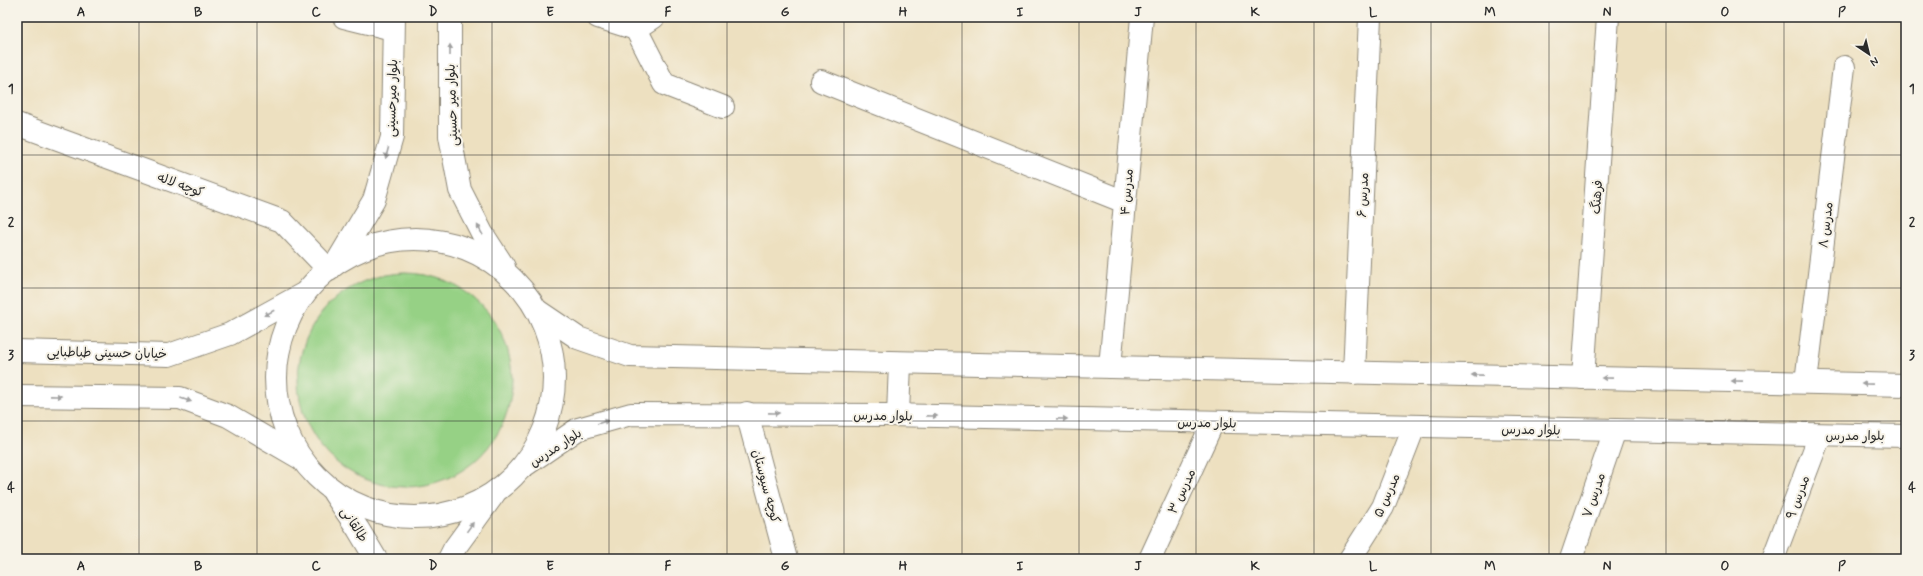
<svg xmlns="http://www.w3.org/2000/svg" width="1923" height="576" font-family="Mynerve,'Playpen Sans Arabic',sans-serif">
	<rect width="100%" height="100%" fill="#f7f3e8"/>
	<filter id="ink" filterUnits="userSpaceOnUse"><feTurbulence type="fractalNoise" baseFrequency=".025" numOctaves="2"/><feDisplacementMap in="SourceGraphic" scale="8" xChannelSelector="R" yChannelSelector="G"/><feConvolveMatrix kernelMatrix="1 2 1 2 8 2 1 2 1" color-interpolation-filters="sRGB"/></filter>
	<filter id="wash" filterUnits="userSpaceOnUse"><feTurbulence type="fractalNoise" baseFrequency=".012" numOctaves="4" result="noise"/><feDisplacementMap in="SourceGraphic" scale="16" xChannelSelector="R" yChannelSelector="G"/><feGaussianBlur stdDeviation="0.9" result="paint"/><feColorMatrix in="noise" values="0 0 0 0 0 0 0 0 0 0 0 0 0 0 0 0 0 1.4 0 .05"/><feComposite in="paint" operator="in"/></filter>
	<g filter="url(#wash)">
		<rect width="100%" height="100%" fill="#ede0c0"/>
		<!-- green -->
		<circle fill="#96d185" stroke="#607e58" cx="405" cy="380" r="107"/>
	</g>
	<g filter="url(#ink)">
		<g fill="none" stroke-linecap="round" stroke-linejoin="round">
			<!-- minor casing -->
			<g stroke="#8c8676" stroke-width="24">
				<g id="minor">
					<polyline points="344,17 393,29"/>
					<polyline points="598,17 636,29 654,17"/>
					<polyline points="636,29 664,84 723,107"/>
					<polyline points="821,81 1125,202"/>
					<polyline points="17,124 282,221 329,270"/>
					<polyline points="1110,367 1142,17"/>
					<polyline points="1354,373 1370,17"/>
					<polyline points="1583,378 1608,17"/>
					<polyline points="1806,382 1844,67"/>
					<polyline points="747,413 786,559"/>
					<polyline points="1150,559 1213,422"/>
					<polyline points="1350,559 1383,507 1414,427"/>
					<polyline points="1571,559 1615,430"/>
					<polyline points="1773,559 1820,435"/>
				</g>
			</g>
			<!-- major casing -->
			<g stroke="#8c8676" stroke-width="24">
				<g id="major">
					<polyline points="450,17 450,136 460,190 482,233 504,267"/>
					<circle cx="415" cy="378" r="139"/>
					<polyline points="337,262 374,200 392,137 394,17"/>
					<polyline points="538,311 578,338 630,356 1906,385"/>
					<polyline points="17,351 169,355 230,334 303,294"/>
					<polyline points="17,396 180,398 228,416 300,458"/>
					<polyline points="898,415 900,363"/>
					<polyline points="521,468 578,429 631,414 886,415 1906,436"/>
					<polyline points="334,493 358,529 376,559"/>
					<polyline points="449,559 454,549 494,494"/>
				</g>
			</g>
			<!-- minor -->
			<use href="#minor" stroke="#fff" stroke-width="22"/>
			<!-- major -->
			<use href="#major" stroke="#fff" stroke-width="22"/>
		</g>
		<!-- one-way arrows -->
		<defs><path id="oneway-solid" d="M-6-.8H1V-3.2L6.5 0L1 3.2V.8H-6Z"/></defs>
		<g fill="#a0a0a0">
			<use href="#oneway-solid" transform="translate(450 50) rotate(-90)"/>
			<use href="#oneway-solid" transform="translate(387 153) rotate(105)"/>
			<use href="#oneway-solid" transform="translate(480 230) rotate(-119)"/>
			<use href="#oneway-solid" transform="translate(269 313) rotate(152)"/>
			<use href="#oneway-solid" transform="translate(1477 375) rotate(-179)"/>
			<use href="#oneway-solid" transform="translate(1607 378) rotate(-179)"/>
			<use href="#oneway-solid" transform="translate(1737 381) rotate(-179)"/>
			<use href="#oneway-solid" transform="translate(1867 384) rotate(-179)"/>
			<use href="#oneway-solid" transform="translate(56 396) rotate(1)"/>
			<use href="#oneway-solid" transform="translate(186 400) rotate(19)"/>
			<use href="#oneway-solid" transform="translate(774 413) rotate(1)"/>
			<use href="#oneway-solid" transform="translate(932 416) rotate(1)"/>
			<use href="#oneway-solid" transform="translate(1062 419) rotate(1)"/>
			<use href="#oneway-solid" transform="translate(603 422) rotate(-17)"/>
			<use href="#oneway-solid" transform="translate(470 527) rotate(-54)"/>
		</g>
	</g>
	<!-- grid -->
	<path fill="none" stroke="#2b2b2b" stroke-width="1" stroke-opacity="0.55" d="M 139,17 L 139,559M 257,17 L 257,559M 374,17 L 374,559M 492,17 L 492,559M 609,17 L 609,559M 727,17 L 727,559M 844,17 L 844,559M 962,17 L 962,559M 1079,17 L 1079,559M 1196,17 L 1196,559M 1314,17 L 1314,559M 1431,17 L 1431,559M 1549,17 L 1549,559M 1666,17 L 1666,559M 1784,17 L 1784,559M 17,155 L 1906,155M 17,288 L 1906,288M 17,421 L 1906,421"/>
	<g text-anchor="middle" stroke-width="4" stroke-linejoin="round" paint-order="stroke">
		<!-- street labels -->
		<g font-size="13" fill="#2b2b2b" stroke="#f7f3e8">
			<text transform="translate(391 98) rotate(-88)" y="5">بلوار میرحسینی</text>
			<text transform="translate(451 105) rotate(-92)" y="5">بلوار میر حسینی</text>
			<text transform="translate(181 184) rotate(20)" y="5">کوچه لاله</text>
			<text transform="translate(1126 192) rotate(-85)" y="5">مدرس ۴</text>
			<text transform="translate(1362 195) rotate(-87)" y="5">مدرس ۶</text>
			<text transform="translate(1596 197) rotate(-86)" y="5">فرهنگ</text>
			<text transform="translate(1825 225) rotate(-83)" y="5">مدرس ۸</text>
			<text transform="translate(107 352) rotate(1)" y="5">خیابان حسینی طباطبایی</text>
			<text transform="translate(883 415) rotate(1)" y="5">بلوار مدرس</text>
			<text transform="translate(1207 422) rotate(1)" y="5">بلوار مدرس</text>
			<text transform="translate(1531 429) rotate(1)" y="5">بلوار مدرس</text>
			<text x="1855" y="440">بلوار مدرس</text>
			<text transform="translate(555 447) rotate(-33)" y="5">بلوار مدرس</text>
			<text transform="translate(767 486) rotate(75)" y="5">کوچه سیوستان</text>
			<text transform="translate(1181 491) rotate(-65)" y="5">مدرس ۳</text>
			<text transform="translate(1386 495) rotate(-66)" y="5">مدرس ۵</text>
			<text transform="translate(1593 495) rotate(-71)" y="5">مدرس ۷</text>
			<text transform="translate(1797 497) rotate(-70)" y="5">مدرس ۹</text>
			<text transform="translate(355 524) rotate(57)" y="5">طالقانی</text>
		</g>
	</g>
	<!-- margin -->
	<rect width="1923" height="576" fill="none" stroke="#f7f3e8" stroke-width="44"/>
	<!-- north arrow -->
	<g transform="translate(1869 54) rotate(145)" stroke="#f7f3e8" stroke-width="3" paint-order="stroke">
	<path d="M0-3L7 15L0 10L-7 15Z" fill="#2b2b2b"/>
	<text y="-6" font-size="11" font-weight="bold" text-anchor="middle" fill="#2b2b2b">N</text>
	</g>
	<rect x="22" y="22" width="1879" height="532" fill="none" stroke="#2b2b2b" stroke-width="1.5"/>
	<g font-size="13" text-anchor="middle" font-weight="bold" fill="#2b2b2b">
		<text x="81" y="16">A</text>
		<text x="198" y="16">B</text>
		<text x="316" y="16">C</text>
		<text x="433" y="16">D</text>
		<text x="550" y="16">E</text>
		<text x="668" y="16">F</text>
		<text x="785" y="16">G</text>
		<text x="903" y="16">H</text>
		<text x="1020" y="16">I</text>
		<text x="1138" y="16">J</text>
		<text x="1255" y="16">K</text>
		<text x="1373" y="16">L</text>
		<text x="1490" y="16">M</text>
		<text x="1607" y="16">N</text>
		<text x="1725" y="16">O</text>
		<text x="1842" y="16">P</text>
		<text x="11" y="93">1</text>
		<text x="1912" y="93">1</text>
		<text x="11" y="226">2</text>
		<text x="1912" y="226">2</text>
		<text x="11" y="359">3</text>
		<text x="1912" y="359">3</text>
		<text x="11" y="492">4</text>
		<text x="1912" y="492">4</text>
		<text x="81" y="570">A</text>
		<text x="198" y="570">B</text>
		<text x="316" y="570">C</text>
		<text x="433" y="570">D</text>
		<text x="550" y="570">E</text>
		<text x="668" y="570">F</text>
		<text x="785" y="570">G</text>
		<text x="903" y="570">H</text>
		<text x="1020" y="570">I</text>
		<text x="1138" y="570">J</text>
		<text x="1255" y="570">K</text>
		<text x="1373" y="570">L</text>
		<text x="1490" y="570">M</text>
		<text x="1607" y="570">N</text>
		<text x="1725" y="570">O</text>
		<text x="1842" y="570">P</text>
	</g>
</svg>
